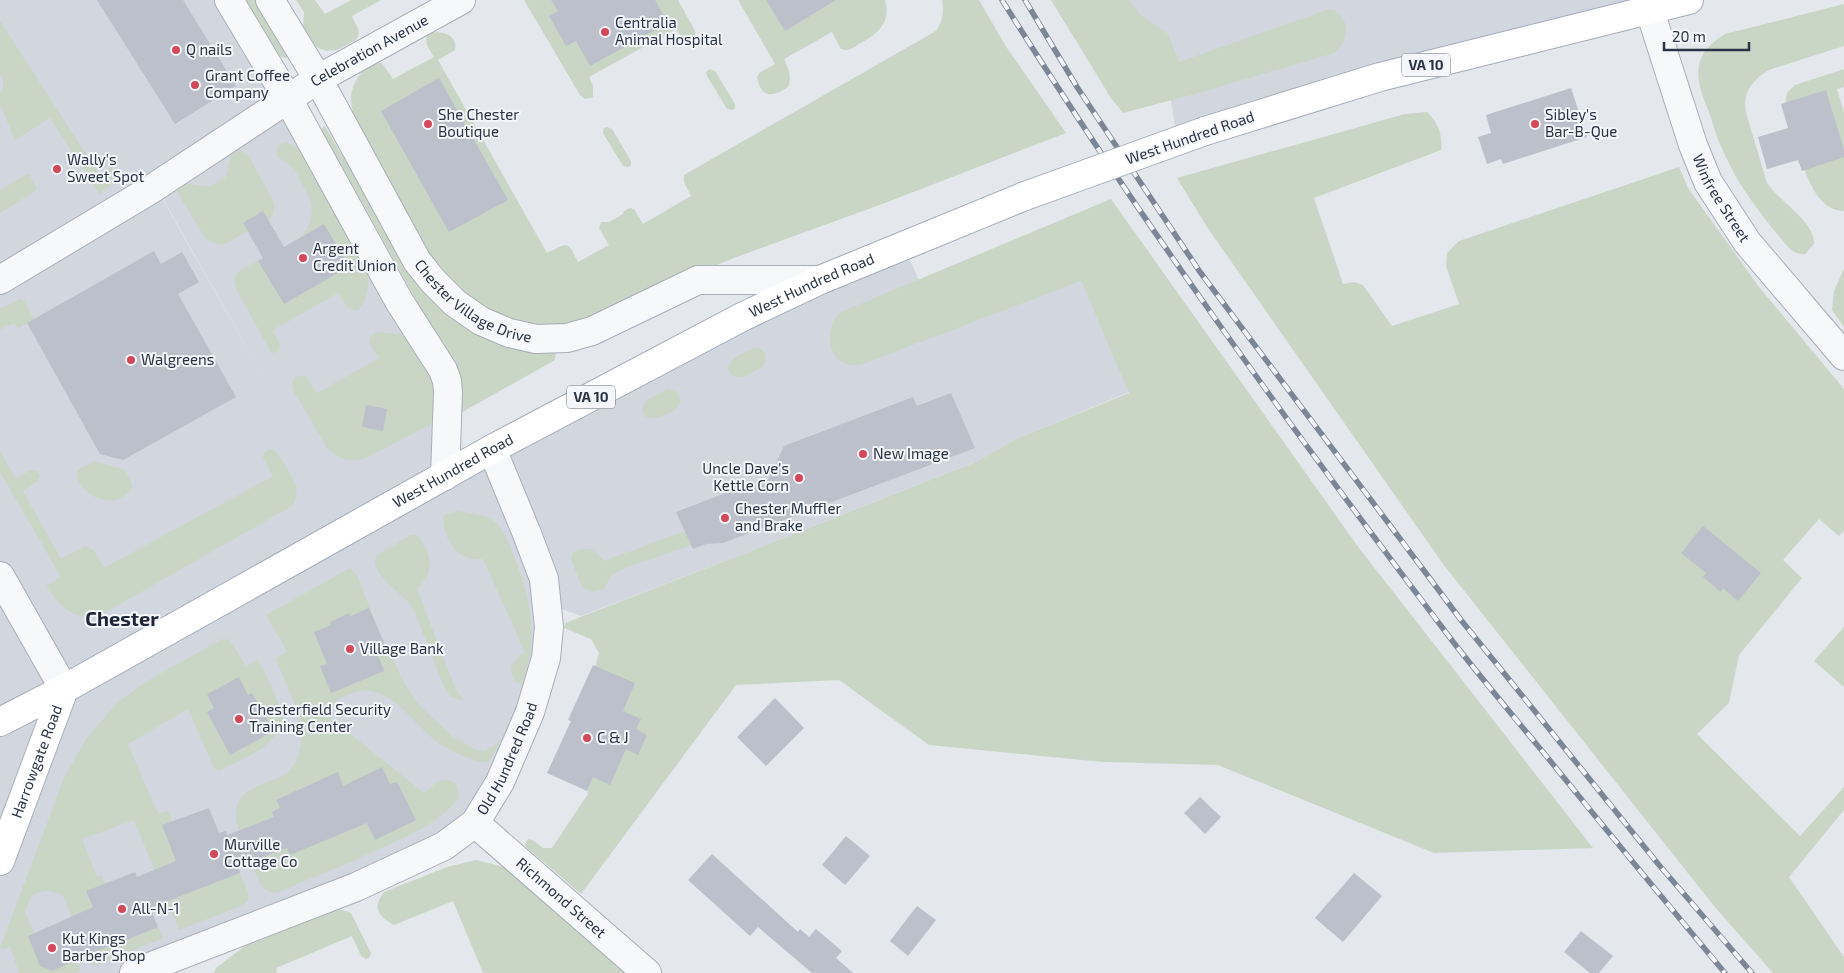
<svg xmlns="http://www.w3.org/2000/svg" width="1844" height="973" font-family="'Exo 2',sans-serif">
	<rect width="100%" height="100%" fill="#e4e7ec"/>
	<!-- built -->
	<g fill="#d2d6de">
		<polygon points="0,0 228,0 287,99 155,186 283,412 156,186 287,100 442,371 443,474 491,450 548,627 475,823 133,973 0,973 0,863 63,689 0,726"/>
		<polygon points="1118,0 1647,0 1177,140 1164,54"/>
		<polygon points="904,247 929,303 1081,281 1129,392 1016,439 980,460 751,551 581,616 548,604 493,450"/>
		<polygon points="61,693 0,855 0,729"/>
	</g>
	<!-- green -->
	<g fill="#c9d6c5">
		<polygon points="246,0 256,0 288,56 286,58 279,56"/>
		<polygon points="296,0 315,0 325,14 351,0 381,0 352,16 358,29 359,34 356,40 337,50 326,51 314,46 303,29 304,12"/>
		<polygon points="524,0 678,0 695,31 696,39 694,43 690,45 683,41 676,29 589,77 593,86 593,97 585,99 580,95"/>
		<path d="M 738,0 L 885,0 C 892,22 877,35 859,44 C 853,48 848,52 841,49 L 832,32 L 784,59 C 789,70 792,75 788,87 C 773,97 761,99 757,77 L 759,73 L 775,64 Z"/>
		<path d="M 942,0 L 979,0 L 1005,45 L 1066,133 L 885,203 L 734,258 L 576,324 C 544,327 512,326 483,310 C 477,307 473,302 468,298 C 452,282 441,271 428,252 L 353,113 C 352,108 351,102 351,97 C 352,83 365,60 382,63 L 393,79 L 434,57 C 430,50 423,42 428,34 C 440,29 458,34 455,50 L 438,60 L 547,253 C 568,244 566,238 578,262 L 609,245 L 599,228 L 601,222 L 609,222 L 623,214 L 624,211 L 630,208 L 634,209 L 643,224 L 691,196 L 684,182 L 684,175 L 936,31 C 943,20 944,12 942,0 Z"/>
		<path d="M 1051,0 L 1129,0 L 1140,14 L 1168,34 L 1179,62 L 1330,9 C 1345,12 1351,32 1342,44 C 1340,47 1336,50 1334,53 L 1202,92 L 1123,113 L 1111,98 Z"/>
		<path d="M 1844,4 L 1844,46 L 1769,70 C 1752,80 1742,93 1746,113 L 1767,183 C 1780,202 1815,222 1814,244 L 1805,254 C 1797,254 1793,252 1787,246 C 1764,218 1740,189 1725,155 C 1718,142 1714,127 1709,112 C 1702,95 1695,79 1700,61 C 1704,49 1715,40 1725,34 Z"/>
		<polygon points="0,21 99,174 110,168 115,169 119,175 118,180 99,194 50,118 15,140 0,104 0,92 3,92 3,76 0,75"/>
		<polygon points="710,69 715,71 735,104 735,108 733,110 727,109 707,76 706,72"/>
		<path d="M 1844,69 L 1844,87 L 1837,89 L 1844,112 L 1844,211 C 1811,211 1800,155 1793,131 C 1791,121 1784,107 1786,97 C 1787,91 1791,89 1795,85 Z"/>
		<path d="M 1427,112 C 1438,122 1443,136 1441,150 L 1314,198 L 1343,284 L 1354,282 L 1363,285 L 1392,326 L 1459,304 L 1446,266 L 1447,253 L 1459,241 L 1679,167 L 1688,188 L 1759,287 L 1844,389 L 1844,531 L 1839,536 L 1819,519 L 1783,560 L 1802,578 L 1739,655 L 1729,703 L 1697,734 L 1800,836 L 1844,787 L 1844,810 L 1789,877 L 1844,957 L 1844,973 L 1773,973 L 1714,906 L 1443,564 L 1207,227 L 1177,178 L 1405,114 Z"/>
		<polygon points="324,125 415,278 553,352 556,354 555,360 457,415 455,370 322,130"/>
		<polygon points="607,127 612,129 631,161 631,165 629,167 623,166 603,133 604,128"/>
		<path d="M 286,142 L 295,146 L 300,151 L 363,256 C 369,273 372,296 358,310 C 346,312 344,301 338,293 L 273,330 L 280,345 L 279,351 L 274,353 L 271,352 L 236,289 L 234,279 C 241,258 303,256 310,220 C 312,212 312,204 309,197 C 304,188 298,175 292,167 C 287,162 281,161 277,155 L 278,145 Z"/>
		<path d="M 239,150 L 248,154 L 273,201 C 275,208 275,213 270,219 L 225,244 C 217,244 211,243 204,237 L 177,191 L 177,188 L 183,183 L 209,187 L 226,177 L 231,155 Z"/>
		<polygon points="29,173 37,190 0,213 0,190"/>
		<path d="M 1111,199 L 1359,548 L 1593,848 L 1434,853 L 1218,765 L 1103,762 L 929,745 L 839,680 L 736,685 L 581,894 L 526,847 L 525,843 L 529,839 L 534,841 L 543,848 L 552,848 L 588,794 L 580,724 L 599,653 L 591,639 L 564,628 L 565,623 L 751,551 L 978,461 L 1016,439 L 1129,393 L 1081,281 L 860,365 C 836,369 825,347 832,325 C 833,320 837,316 841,312 Z"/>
		<polygon points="1844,269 1844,327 1832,310 1834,291"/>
		<polygon points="20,299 24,301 34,319 18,328 14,323 0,330 0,309"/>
		<path d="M 378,332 L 400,334 L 411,340 L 436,376 L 437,414 L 433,423 L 366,458 C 350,463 339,460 327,448 L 293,390 L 292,382 L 295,377 L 305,375 L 317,393 L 379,358 C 372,346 362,340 378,332 Z"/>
		<path d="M 754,348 L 760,348 L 765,353 C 766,357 766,362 764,365 C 761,368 756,370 753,372 C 744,377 735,381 728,370 C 730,356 742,354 754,348 Z"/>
		<path d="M 668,389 L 674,390 L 679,394 C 680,398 681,403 678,406 C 671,415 655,420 645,417 C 636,401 656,395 668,389 Z"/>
		<path d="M 272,449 C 279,452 293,478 296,486 C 297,493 296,500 292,506 L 99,616 C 73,621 59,605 46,586 L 61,577 L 0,472 L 0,451 L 16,479 L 30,470 L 37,471 L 40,476 L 38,481 L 23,491 L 61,559 L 85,546 L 94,550 L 104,568 L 273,476 L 263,458 L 264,453 L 267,450 Z"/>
		<path d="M 94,461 L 125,470 L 132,484 L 132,490 C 126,494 121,499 115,500 C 98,503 74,488 77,470 Z"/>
		<path d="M 457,511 C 469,513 483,514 494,521 C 504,528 508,542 513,554 C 531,598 540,638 521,684 L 515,682 C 507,665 512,662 525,652 L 483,559 C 457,562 444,541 443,517 L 447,514 Z"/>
		<path d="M 685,531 L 691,545 L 623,569 L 612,575 L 603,590 L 592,592 L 582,587 L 571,559 L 573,552 C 589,546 593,548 604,561 Z"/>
		<path d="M 411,535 L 417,535 C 432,552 436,573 417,589 L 456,690 L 465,701 L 451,697 L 444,687 L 415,613 C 413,610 411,606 409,603 C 400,592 367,571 377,555 Z"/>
		<path d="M 350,568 L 357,575 L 385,647 L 396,665 L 404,683 L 420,706 L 452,736 L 475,749 L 484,751 L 492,747 L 502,738 L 490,761 C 479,764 471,759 461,755 C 454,751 447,748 440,744 C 416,728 390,682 355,692 C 340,697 334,701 324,713 L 424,793 C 437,784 441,773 457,785 L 459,798 C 436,825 410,835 379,849 C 345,865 310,879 276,893 L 269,892 L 261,886 C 254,867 236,832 236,813 C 236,786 271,784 287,773 C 296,766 300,752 301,742 C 303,713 285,685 276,658 L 287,651 L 266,615 Z"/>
		<polygon points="1844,627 1844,687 1814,661"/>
		<path d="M 222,639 L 230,640 L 246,666 L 258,659 C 264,671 281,704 282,716 C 284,744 238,761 218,771 L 214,768 L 188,709 L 128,744 L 158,814 L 168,811 L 193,871 L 240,873 L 248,893 L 248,900 L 243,905 L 179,930 L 134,820 L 82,839 L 97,877 L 102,875 L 105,884 L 86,891 L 109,947 L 158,927 L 163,938 L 93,966 L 63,896 C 51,889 43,890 31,896 L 25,912 L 34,933 L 28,936 L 49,956 L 76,960 L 81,971 L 75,973 L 19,973 L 10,946 L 5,949 L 0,948 L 64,778 L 86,739 L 117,703 L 144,683 Z"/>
		<path d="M 476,860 L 504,867 L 630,973 L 483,973 L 453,901 L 394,925 C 378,916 372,908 384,892 L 447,867 Z"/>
		<polygon points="339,909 351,913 371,953 369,958 366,959 361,956 352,936 276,968 277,973 214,973 216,968 245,946"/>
	</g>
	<!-- building -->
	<g fill="#bbc0ca">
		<polygon points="97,0 183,0 236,86 175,124"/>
		<polygon points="551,0 655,0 668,23 590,66 576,41 566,46 549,16 558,11"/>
		<polygon points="766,0 836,0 785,31"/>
		<polygon points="439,78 508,200 449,232 381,111"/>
		<polygon points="1571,88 1587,137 1503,164 1501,159 1487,164 1478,137 1491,133 1486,115"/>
		<polygon points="1826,90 1844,150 1844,157 1802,171 1798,160 1767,169 1758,137 1788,128 1781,104"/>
		<polygon points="263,211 284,247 324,224 344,257 346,266 338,273 284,304 258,261 263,258 243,223"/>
		<polygon points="154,251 161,264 182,252 199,282 178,294 236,397 123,460 100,454 27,323"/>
		<polygon points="951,393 975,448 723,543 706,544 693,549 676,512 736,489 738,493 767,482 784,446 913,397 917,406"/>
		<polygon points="366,405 387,409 383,431 362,427"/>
		<polygon points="1703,526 1761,573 1738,601 1723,588 1721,592 1703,577 1706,573 1681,553"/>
		<polygon points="369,608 386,647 376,651 384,671 331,693 320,666 327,664 314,632 331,625 330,622 349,613 351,616"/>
		<polygon points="593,665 635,683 623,711 641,719 636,729 647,735 638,755 626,749 610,785 593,777 587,791 547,773 571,721 568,720"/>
		<polygon points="239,677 248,695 252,693 274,731 230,755 207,712 214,708 207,694"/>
		<polygon points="775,698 804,728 766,766 737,737"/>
		<polygon points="382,767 390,784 397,782 416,820 375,840 367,823 290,855 287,848 238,866 240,873 150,908 158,927 109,947 109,946 52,971 40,966 28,936 93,907 86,891 135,872 137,877 176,861 162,825 209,808 219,833 226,831 227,835 274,817 272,812 280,808 276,800 338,772 343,786"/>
		<polygon points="1200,797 1221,817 1205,834 1184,813"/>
		<polygon points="846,836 870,856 845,885 822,865"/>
		<polygon points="712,854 798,932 800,929 809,937 816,929 842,951 836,958 853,973 812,973 758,927 750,936 688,880"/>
		<polygon points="1354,873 1382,896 1343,942 1315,918"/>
		<polygon points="917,906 936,920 908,956 890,941"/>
		<polygon points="1581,931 1613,956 1599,973 1590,973 1564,952"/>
	</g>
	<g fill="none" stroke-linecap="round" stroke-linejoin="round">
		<!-- minor casing -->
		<g stroke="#a9aeb7" stroke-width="30">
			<g id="minor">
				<polyline points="229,0 288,99 399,301 443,370 447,381 448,392 445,476"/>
				<path id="s1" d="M 270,0 L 318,79 L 417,261 L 433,281 L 455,303 L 481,321 L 509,333 L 536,339 L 567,338 L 592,331 L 698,280 L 820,280"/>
				<path id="s2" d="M 1650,11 L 1693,145 L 1708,182 L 1747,242 L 1844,356"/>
				<path id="s3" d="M 0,280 L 150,190 L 318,79 L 461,0"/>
				<polyline points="0,576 64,689"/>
				<path id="s4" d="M 475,823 L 647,973"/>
				<path id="s5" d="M 134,973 L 356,887 L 444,846 L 475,823 L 500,782 L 530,712 L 546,658 L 549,627 L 544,579 L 527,534 L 492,449"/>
			</g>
		</g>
		<!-- secondary casing -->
		<g stroke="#a9aeb7" stroke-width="30">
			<g id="secondary">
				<path id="s6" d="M 0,861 L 64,689"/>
			</g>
		</g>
		<!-- primary casing -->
		<g stroke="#a3abb8" stroke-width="30">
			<g id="primary">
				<polyline points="1205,131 1380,77 1689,0"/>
				<path id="s7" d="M 0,722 L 64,689 L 492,449 L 742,317 L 820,280 L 1025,196"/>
			</g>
		</g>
		<!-- minor -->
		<use href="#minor" stroke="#f7f8fa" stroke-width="28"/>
		<!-- secondary -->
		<use href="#secondary" stroke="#fff" stroke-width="28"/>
		<!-- primary -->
		<use href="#primary" stroke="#fff" stroke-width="28"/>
		<!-- rail casing -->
		<g stroke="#7d8696" stroke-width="5.5">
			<g id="rail">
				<path d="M 1002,0 C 1141,222 1296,435 1454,643 C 1483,680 1513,716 1543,752 C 1603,826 1664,900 1725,973"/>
				<polyline points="1025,0 1077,87 1200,272 1461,620 1659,865 1752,973"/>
			</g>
		</g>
		<!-- rail -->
		<use href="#rail" stroke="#f4f6f9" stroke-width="4" stroke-dasharray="11" stroke-linecap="butt"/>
		<!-- primary-bridge casing -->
		<g stroke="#a3abb8" stroke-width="30" stroke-linecap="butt">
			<polyline id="primary-bridge" points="1025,196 1205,131"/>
		</g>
		<!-- primary-bridge -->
		<use href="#primary-bridge" stroke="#fff" stroke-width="28"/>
	</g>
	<!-- markers -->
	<g fill="#d1495b" stroke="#f4f6f9" stroke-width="2">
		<circle cx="605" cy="32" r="5"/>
		<circle cx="176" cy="50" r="5"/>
		<circle cx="195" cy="85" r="5"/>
		<circle cx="428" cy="124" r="5"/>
		<circle cx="1535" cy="124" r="5"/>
		<circle cx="57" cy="169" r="5"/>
		<circle cx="303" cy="258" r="5"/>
		<circle cx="131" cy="360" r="5"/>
		<circle cx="863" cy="454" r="5"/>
		<circle cx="799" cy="478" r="5"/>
		<circle cx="725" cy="518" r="5"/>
		<circle cx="350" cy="649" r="5"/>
		<circle cx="239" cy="719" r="5"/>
		<circle cx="587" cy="738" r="5"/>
		<circle cx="214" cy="854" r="5"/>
		<circle cx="122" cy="909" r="5"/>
		<circle cx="52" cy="948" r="5"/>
	</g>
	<g text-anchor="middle" stroke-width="4" stroke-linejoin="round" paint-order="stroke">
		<!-- shield labels -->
		<g fill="#f4f6f9" stroke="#676e7b" stroke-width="1">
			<rect x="1402" y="53.5" width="48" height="23" rx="4"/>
			<rect x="567" y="385.5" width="48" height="23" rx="4"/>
		</g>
		<g font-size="14" font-weight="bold" fill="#2b3445">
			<text x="1426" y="70">VA 10</text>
			<text x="591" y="402">VA 10</text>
		</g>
		<!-- poi labels -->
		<g font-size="15" fill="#2b3445" stroke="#f4f6f9" text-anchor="start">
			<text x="615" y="28">Centralia<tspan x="615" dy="17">Animal Hospital</tspan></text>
			<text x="186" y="55">Q nails</text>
			<text x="205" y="81">Grant Coffee<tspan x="205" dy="17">Company</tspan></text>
			<text x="438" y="120">She Chester<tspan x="438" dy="17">Boutique</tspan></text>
			<text x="1545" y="120">Sibley's<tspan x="1545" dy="17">Bar-B-Que</tspan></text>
			<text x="67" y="165">Wally's<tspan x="67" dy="17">Sweet Spot</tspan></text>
			<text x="313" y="254">Argent<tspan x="313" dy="17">Credit Union</tspan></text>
			<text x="141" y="365">Walgreens</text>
			<text x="873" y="459">New Image</text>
			<text x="789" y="474" text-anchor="end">Uncle Dave's<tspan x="789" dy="17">Kettle Corn</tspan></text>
			<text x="735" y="514">Chester Muffler<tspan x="735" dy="17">and Brake</tspan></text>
			<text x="360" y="654">Village Bank</text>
			<text x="249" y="715">Chesterfield Security<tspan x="249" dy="17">Training Center</tspan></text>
			<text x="597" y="743">C &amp; J</text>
			<text x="224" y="850">Murville<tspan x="224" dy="17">Cottage Co</tspan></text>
			<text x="132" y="914">All-N-1</text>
			<text x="62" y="944">Kut Kings<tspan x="62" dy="17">Barber Shop</tspan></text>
		</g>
		<!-- street labels -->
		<g font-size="15" fill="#2b3445" stroke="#f4f6f9">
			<text dy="5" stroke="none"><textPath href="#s3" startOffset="435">Celebration Avenue</textPath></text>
			<text transform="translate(1190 138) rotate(-19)" y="5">West Hundred Road</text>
			<text dy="5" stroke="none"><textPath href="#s2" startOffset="201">Winfree Street</textPath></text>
			<text dy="5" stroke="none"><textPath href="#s7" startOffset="922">West Hundred Road</textPath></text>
			<text dy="5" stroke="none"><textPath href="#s1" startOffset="371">Chester Village Drive</textPath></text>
			<text dy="5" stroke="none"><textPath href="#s7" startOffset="518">West Hundred Road</textPath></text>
			<text dy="5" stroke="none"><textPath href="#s5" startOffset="446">Old Hundred Road</textPath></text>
			<text dy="5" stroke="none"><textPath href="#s6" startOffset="106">Harrowgate Road</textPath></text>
			<text dy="5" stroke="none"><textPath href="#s4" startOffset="114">Richmond Street</textPath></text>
		</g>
		<!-- district labels -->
		<g font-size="20" font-weight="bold" fill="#1d2536" stroke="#f4f6f9">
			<text x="122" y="626">Chester</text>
		</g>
	</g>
	<!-- scale -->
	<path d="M1664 42v8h85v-8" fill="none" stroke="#2b3445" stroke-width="2.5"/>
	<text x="1672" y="42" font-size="15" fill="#2b3445" stroke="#f4f6f9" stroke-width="4" paint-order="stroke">20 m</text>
</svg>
